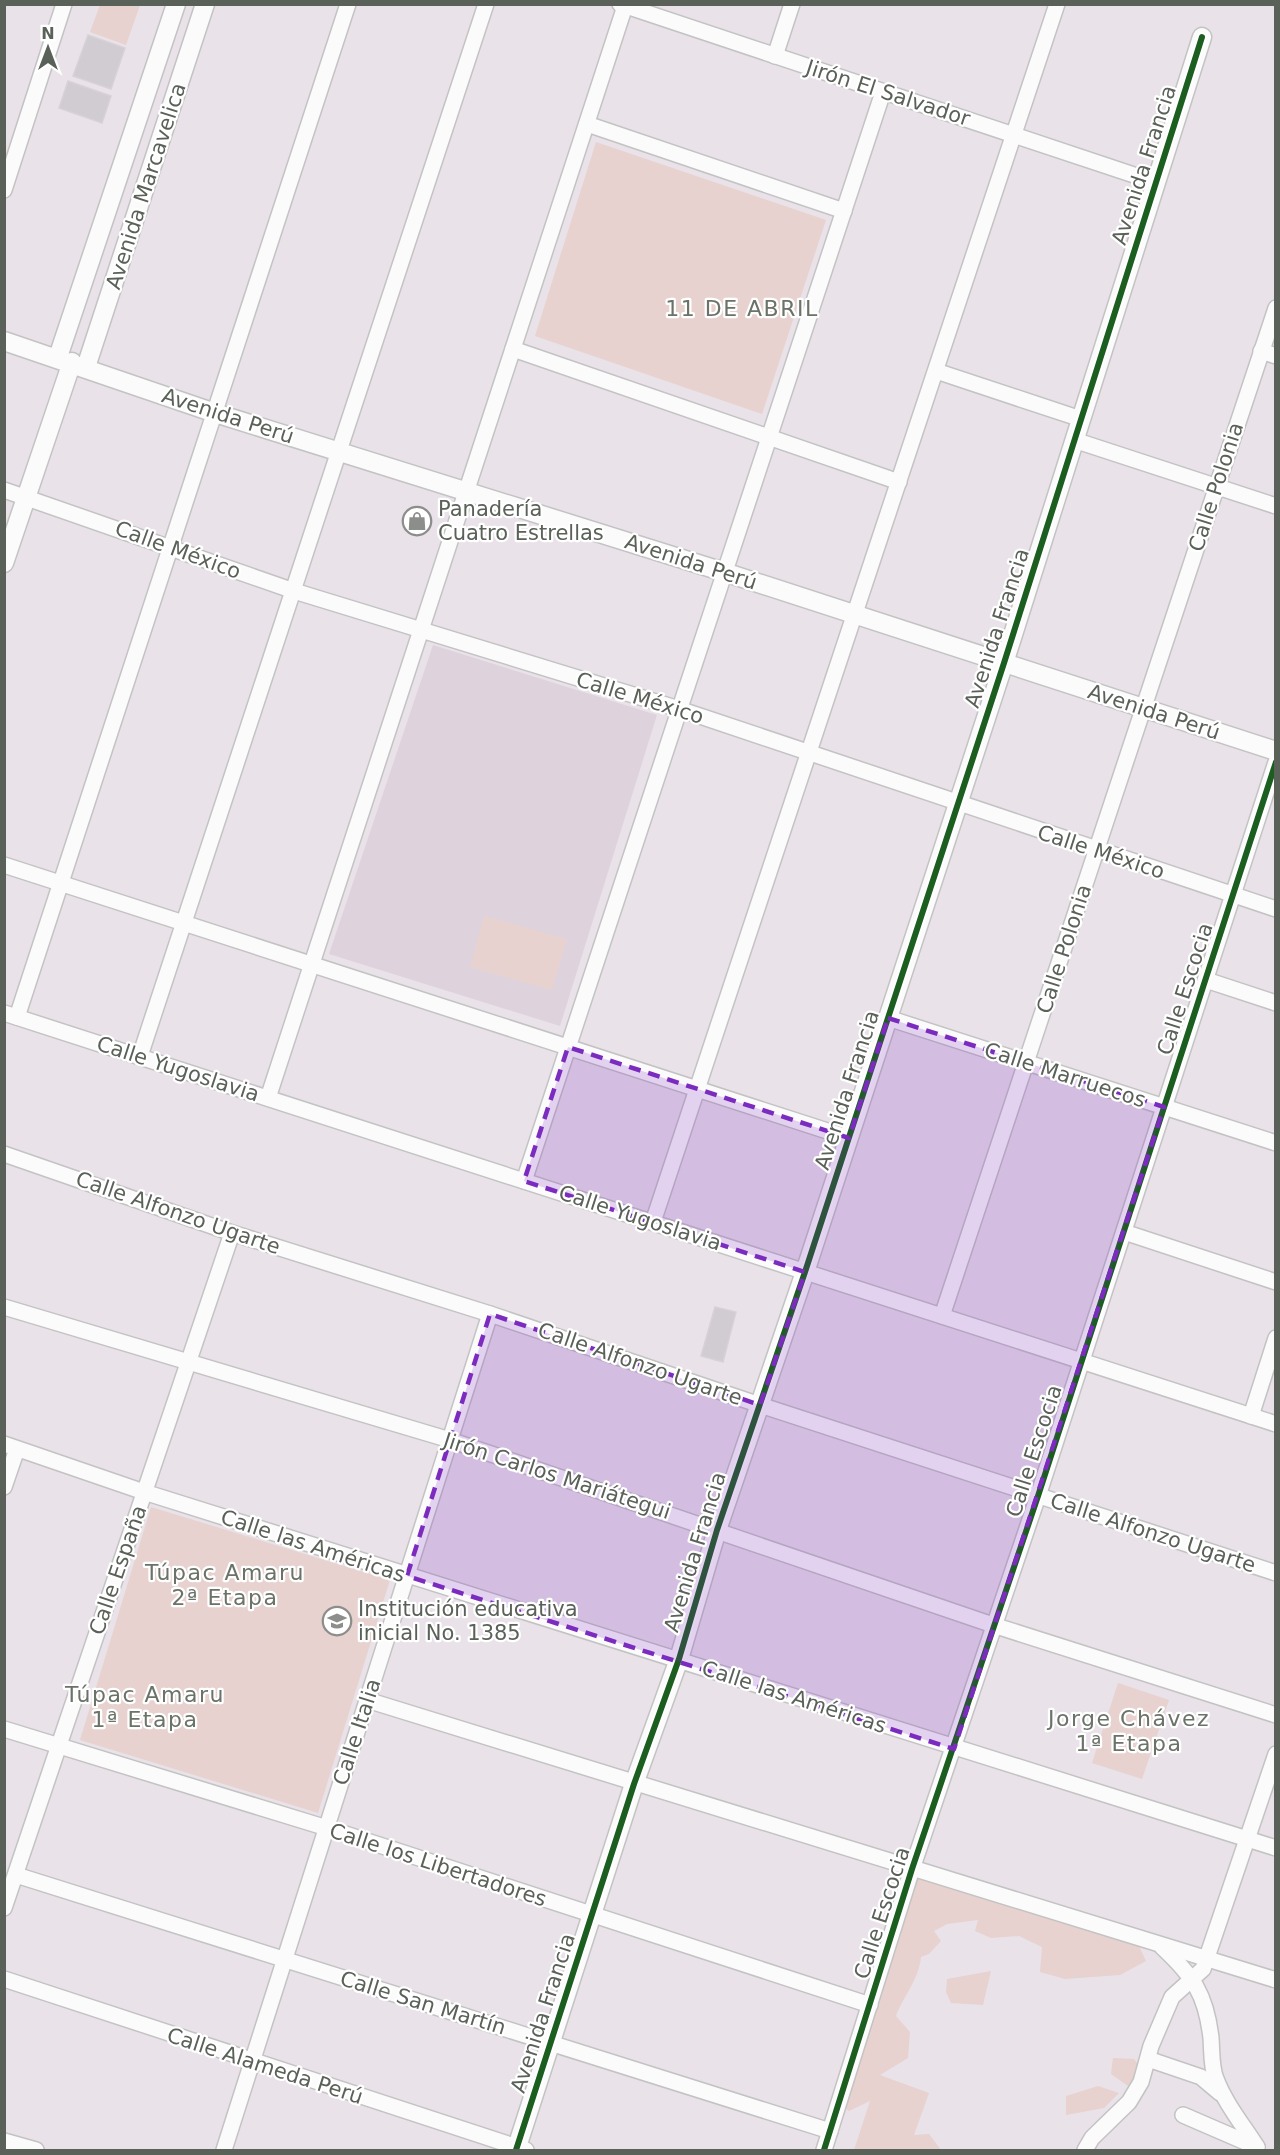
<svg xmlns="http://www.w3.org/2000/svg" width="1280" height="2155" font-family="'DejaVu Sans',sans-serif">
	<rect width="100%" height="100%" fill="#e9e2e9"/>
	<!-- education -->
	<polygon fill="#ded3dd" points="433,645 657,715 560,1026 329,954"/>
	<!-- green -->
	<g fill="#e7d2cf">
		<polygon points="100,5 140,5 126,45 90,32"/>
		<polygon points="596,142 826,220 762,414 535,336"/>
		<polygon points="484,916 567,939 552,990 470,967"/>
		<polygon points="151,1507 390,1580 318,1813 80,1740"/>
		<polygon points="1118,1683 1169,1700 1142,1779 1092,1763"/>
		<path d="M 912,1869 L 1138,1944 L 1146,1961 L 1120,1975 L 1065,1979 L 1040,1972 L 1042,1947 L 1019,1936 L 991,1938 L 975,1931 L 978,1920 L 947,1924 L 934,1931 L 941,1941 L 929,1954 L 921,1957 C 919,1979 904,1995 896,2016 L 910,2032 L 908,2058 L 880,2075 L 929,2093 L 914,2135 L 929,2134 L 941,2150 L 854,2150 L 870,2101 L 849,2111 L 842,2106 Z"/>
		<polygon points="991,1971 983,2005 951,2003 946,1992 947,1979"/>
		<polygon points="1113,2058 1134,2059 1140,2066 1139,2078 1128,2086 1111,2074"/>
		<polygon points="1098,2086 1119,2093 1104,2108 1066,2115 1066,2096"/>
	</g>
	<!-- building -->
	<g fill="#d1ccd1" stroke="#d8d1d8" stroke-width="1.5">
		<polygon points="88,35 125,48 111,89 73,76"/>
		<polygon points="68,81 111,96 102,123 59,108"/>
		<polygon points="715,1307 736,1312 723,1362 701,1356"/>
	</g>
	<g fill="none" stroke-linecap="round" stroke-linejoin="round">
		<!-- minor casing -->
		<g stroke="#c4c3c3" stroke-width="18">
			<g id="minor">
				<polyline points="620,4 1155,182"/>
				<polyline points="775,56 792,4"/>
				<polyline points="587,124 844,211"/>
				<polyline points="4,190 64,4"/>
				<polyline points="513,349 899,482"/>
				<polyline points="1261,351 1276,356"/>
				<polyline points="936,371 1081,419"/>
				<polyline points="1074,440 1276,506"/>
				<polyline points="4,490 294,591 679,709 1276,909"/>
				<polyline points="4,865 849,1138"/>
				<polyline points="1206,980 1276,1003"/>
				<polyline points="4,1013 1276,1424"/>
				<polyline points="17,1017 348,4"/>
				<polyline points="888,1018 1276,1143"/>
				<polyline points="140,1056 486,4"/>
				<polyline points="268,1098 625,6"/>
				<polyline points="4,1154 232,1233 490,1314 760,1405 1276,1573"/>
				<polyline points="524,1181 883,92"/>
				<polyline points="653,1222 1057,4"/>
				<polyline points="1124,1232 1276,1282"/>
				<polyline points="4,1307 450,1440 993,1625 1276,1715"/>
				<polyline points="942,1316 1276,308"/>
				<polyline points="1251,1416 1276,1338"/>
				<polyline points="4,1444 144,1492 1276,1848"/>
				<polyline points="4,1487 17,1449"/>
				<polyline points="367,1700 1276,1980"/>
				<polyline points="4,1729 327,1828 870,2005"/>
				<polyline points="16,1875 830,2131"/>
				<polyline points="4,1908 232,1233"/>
				<path d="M 1162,1947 C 1193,1976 1206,1994 1211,2038 C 1212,2051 1211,2067 1216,2079 C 1225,2103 1243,2125 1257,2147"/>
				<polyline points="4,1979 526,2150"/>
				<polyline points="1148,2059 1201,2077 1220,2093"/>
				<polyline points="1183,2115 1257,2147"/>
				<polyline points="4,2141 36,2150"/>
				<polyline points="224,2150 490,1314"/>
				<polyline points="824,2150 912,1869 1038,1496 1276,762"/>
				<polyline points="1085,2150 1092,2138 1129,2102 1141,2082 1151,2046 1172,1997 1203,1969 1276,1754"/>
			</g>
		</g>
		<!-- tertiary casing -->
		<g stroke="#c4c3c3" stroke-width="21">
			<g id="tertiary">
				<polyline points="4,341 215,413 724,572 1276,751"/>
				<polyline points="58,357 176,4"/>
				<polyline points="86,367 205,4"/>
				<polyline points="4,563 72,362"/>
				<polyline points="516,2150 634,1784 679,1659 717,1530 805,1272 1004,663 1202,37"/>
			</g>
		</g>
		<!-- minor -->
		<use href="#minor" stroke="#fcfbfc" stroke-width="15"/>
		<!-- tertiary -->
		<use href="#tertiary" stroke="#fcfbfc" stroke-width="18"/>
		<!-- cycleway casing -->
		<g stroke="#fff" stroke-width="10">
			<g id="cycleway">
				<polyline points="516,2150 634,1784 679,1659 717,1530 805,1272 1004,663 1202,37"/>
				<polyline points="824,2150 912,1869 1038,1496 1276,762"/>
			</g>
		</g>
		<!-- cycleway -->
		<use href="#cycleway" stroke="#1b5e20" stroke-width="6"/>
	</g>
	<!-- marked area -->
	<path fill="#7b2cbf" fill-opacity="0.2" stroke="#7b2cbf" stroke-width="4.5" stroke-dasharray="12 8" stroke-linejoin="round" d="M 888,1018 L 1164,1107 L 954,1749 L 407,1576 L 490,1314 L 760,1405 L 805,1272 L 524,1181 L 568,1047 L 849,1138 Z"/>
	<!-- icons -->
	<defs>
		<g id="shop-ring" transform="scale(1.5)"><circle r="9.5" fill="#fff" stroke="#8c8e8b" stroke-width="1.5"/><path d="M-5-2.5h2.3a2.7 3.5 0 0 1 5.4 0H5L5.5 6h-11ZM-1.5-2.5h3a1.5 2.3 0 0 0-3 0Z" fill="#8c8e8b"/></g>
		<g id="school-ring" transform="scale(1.5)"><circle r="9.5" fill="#fff" stroke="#8c8e8b" stroke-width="1.5"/><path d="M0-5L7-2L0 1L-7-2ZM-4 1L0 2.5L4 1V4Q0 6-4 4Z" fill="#8c8e8b"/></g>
	</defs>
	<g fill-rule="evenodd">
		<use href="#shop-ring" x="417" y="521"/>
		<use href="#school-ring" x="337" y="1621"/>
	</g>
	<g text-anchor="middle" stroke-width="4.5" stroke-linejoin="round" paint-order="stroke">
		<!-- street labels -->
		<g font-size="21" fill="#5a6158" stroke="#fff">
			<text transform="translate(888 93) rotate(18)" y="7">Jirón El Salvador</text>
			<text transform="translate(1144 165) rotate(-72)" y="7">Avenida Francia</text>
			<text transform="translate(146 186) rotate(-72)" y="7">Avenida Marcavelica</text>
			<text transform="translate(228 416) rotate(18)" y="7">Avenida Perú</text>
			<text transform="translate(1216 487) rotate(-72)" y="7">Calle Polonia</text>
			<text transform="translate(178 550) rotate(20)" y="7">Calle México</text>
			<text transform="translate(691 562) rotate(18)" y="7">Avenida Perú</text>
			<text transform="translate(997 628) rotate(-72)" y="7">Avenida Francia</text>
			<text transform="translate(640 698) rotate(17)" y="7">Calle México</text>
			<text transform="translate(1154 712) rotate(18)" y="7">Avenida Perú</text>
			<text transform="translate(1101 852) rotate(18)" y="7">Calle México</text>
			<text transform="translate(1064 949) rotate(-72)" y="7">Calle Polonia</text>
			<text transform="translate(1185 989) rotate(-72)" y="7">Calle Escocia</text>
			<text transform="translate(178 1069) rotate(18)" y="7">Calle Yugoslavia</text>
			<text transform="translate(1065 1075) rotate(18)" y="7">Calle Marruecos</text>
			<text transform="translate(847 1090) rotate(-72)" y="7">Avenida Francia</text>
			<text transform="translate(178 1213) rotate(19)" y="7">Calle Alfonzo Ugarte</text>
			<text transform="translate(640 1218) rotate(18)" y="7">Calle Yugoslavia</text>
			<text transform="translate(640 1364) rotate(19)" y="7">Calle Alfonzo Ugarte</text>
			<text transform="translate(1034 1451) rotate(-72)" y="7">Calle Escocia</text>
			<text transform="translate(557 1476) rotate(18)" y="7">Jirón Carlos Mariátegui</text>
			<text transform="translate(1153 1533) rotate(18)" y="7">Calle Alfonzo Ugarte</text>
			<text transform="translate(313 1546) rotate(18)" y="7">Calle las Américas</text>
			<text transform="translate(695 1552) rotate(-73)" y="7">Avenida Francia</text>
			<text transform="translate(118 1570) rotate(-71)" y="7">Calle España</text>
			<text transform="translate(794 1697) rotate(18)" y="7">Calle las Américas</text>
			<text transform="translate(357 1732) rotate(-72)" y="7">Calle Italia</text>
			<text transform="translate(438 1865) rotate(18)" y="7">Calle los Libertadores</text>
			<text transform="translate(882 1913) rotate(-72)" y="7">Calle Escocia</text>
			<text transform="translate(423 2003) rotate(17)" y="7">Calle San Martín</text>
			<text transform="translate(543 2013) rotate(-72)" y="7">Avenida Francia</text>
			<text transform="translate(265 2066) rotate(18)" y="7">Calle Alameda Perú</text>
		</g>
		<!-- poi labels -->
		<g font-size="21" fill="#5a6158" stroke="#fff" text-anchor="start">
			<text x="438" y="516">Panadería<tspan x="438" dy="24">Cuatro Estrellas</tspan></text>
			<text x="358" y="1616">Institución educativa<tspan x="358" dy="24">inicial No. 1385</tspan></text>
		</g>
		<!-- neighbourhood labels -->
		<g font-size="22" letter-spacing="1.5" fill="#6b7369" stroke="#fff">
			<text x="742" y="316">11 DE ABRIL</text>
			<text x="225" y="1580">Túpac Amaru<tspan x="225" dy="25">2ª Etapa</tspan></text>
			<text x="145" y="1702">Túpac Amaru<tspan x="145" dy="25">1ª Etapa</tspan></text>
			<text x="1129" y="1726">Jorge Chávez<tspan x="1129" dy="25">1ª Etapa</tspan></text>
		</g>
	</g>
	<!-- border -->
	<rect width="1280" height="2155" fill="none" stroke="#5a6158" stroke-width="12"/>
	<!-- north arrow -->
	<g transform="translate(48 48)" stroke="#ffffff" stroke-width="4.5" paint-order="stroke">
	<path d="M0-4.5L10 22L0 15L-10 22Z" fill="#5a6158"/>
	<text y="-9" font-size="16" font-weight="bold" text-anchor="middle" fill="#5a6158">N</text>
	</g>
</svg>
